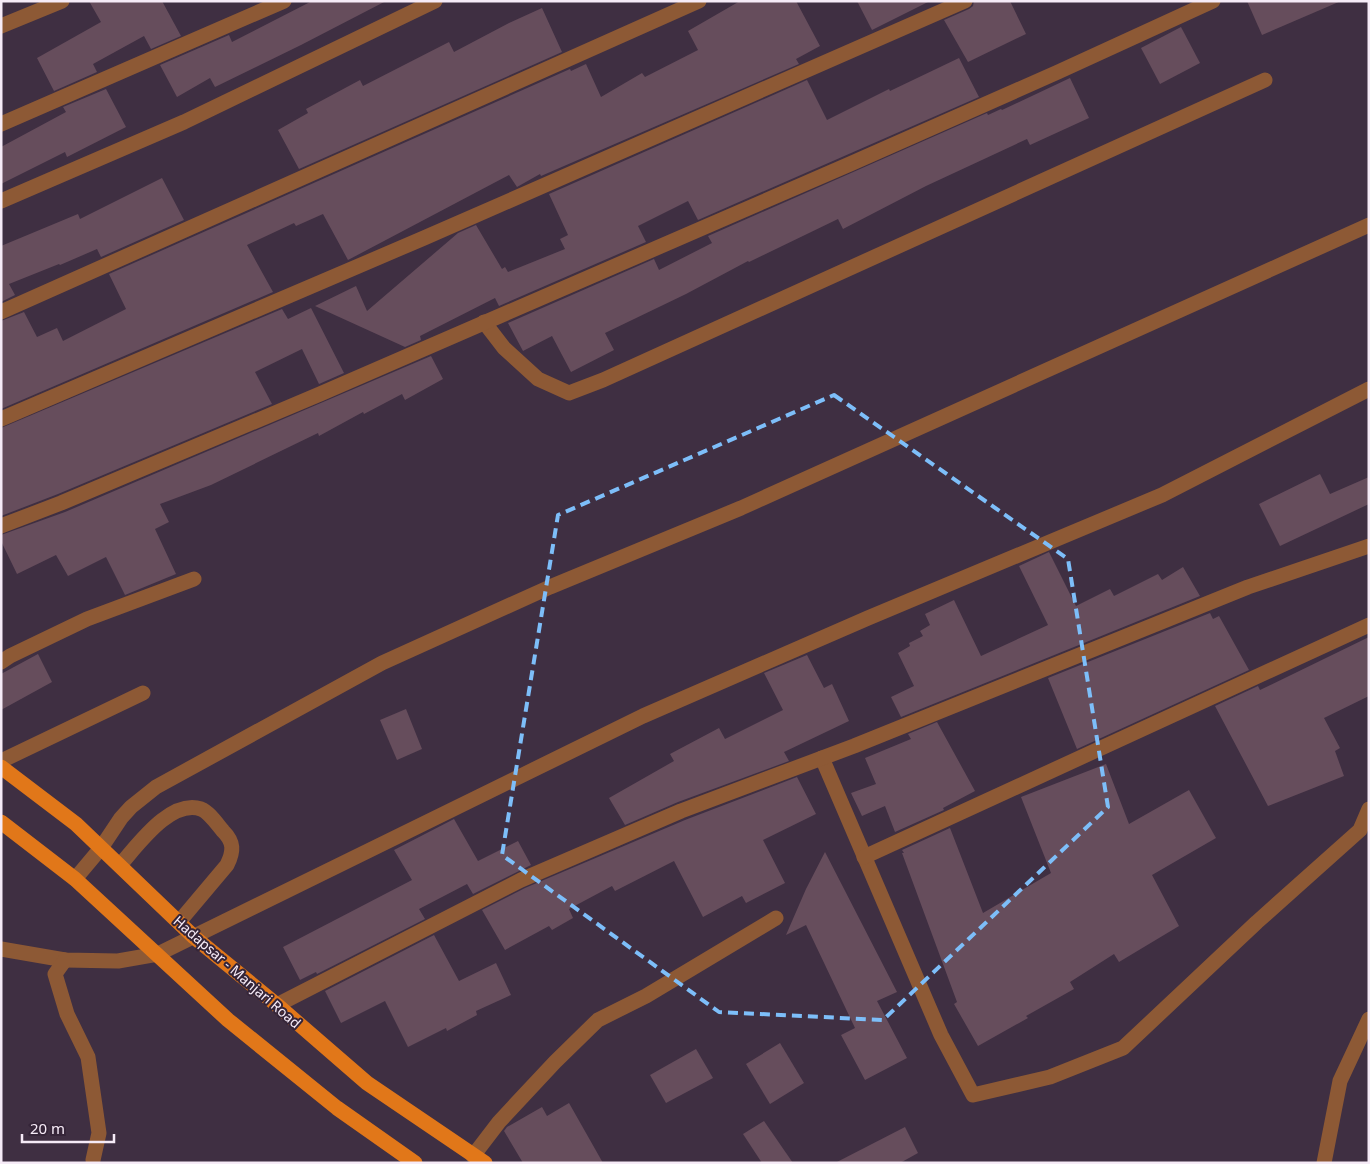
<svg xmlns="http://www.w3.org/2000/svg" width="1370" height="1164" font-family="'Noto Sans',sans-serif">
	<rect width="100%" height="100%" fill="#3f2f42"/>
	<!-- building -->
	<g fill="#664d5c">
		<polygon points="89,1 162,1 181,36 151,49 144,36 93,64 97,72 54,91 37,58 101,22"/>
		<polygon points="312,1 386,1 301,45 215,87 210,78 177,97 160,65 229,35 232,42"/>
		<polygon points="740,1 796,1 820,46 796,59 799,64 541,176 540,174 517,187 509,175 348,260 323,214 296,226 294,223 247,245 273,292 1,409 1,321 24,312 37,337 57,328 63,341 126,309 109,274 570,69 571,71 586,64 601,97 642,73 645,77 698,50 688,31"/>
		<polygon points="857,1 930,1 872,30"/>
		<polygon points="974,1 1010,1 1026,34 968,62 944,20 969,9 973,6"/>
		<polygon points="1247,1 1341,1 1262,35"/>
		<polygon points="542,8 562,52 299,169 278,130 308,113 306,109 360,80 363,86 449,42 454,52 509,23"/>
		<polygon points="1181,27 1200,63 1160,84 1141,48"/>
		<polygon points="959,58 979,97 698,220 688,201 638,226 646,242 499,306 495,298 420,336 421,340 405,347 315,306 356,286 367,311 458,233 476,225 502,269 505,267 508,272 565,249 560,239 568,235 549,194 807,80 827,120 889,89 890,91"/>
		<polygon points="1070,78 1089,118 1030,145 1027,139 926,186 843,229 838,219 749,262 748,261 686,294 605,333 614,350 571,372 552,336 523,351 508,323 654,259 659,270 712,243 708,236 987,113 988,115 1001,109 1002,110"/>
		<polygon points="106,89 126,127 67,157 65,152 1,184 1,147 66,112 63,107"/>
		<polygon points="162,178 184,220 101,257 97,249 60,265 59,264 9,284 15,295 1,302 1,246 78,214 80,219"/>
		<polygon points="311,308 344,373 319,384 302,349 255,372 272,404 58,494 1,516 1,428 282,309 288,319"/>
		<polygon points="431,356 443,379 405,400 402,394 364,414 363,412 319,436 318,433 211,485 160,504 169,522 155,529 176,574 125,595 106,557 68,576 56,555 17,574 1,541 1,535 65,512"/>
		<polygon points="1320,474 1330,494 1369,477 1369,504 1280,546 1259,504"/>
		<polygon points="1049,552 1076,606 1110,589 1114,596 1158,574 1162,580 1183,567 1200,596 901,717 891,697 914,686 898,653 910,646 909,643 923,636 920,631 930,625 925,614 954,600 981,656 1048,625 1019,566"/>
		<polygon points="1210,613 1213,619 1219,616 1249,670 1077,749 1048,678"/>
		<polygon points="1369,637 1369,696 1324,718 1340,748 1335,751 1344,776 1268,806 1215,706 1258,686 1260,690"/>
		<polygon points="38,654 52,682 1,710 1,674"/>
		<polygon points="807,655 824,688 832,684 849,721 784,752 789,761 678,802 625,825 609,798 674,761 670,754 719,728 725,739 783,710 764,673"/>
		<polygon points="406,709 422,749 397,760 380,720"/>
		<polygon points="937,722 975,791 943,808 944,810 895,832 885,806 862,816 851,793 876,784 865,758 911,739 908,734"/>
		<polygon points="1106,764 1129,824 1189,790 1216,838 1152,875 1179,926 1119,962 1114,954 1070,982 1074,989 1026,1016 1028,1018 978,1046 954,1004 957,1002 902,853 904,853 902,850 950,828 983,913 1051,873 1021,797"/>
		<polygon points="797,777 816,814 763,840 785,883 746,903 742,896 703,917 674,861 615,891 612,886 569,909 573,918 552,930 549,926 505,950 482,910 525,888 685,820"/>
		<polygon points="454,819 478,861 518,841 531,865 473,894 467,884 419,909 425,919 317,974 316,972 300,980 283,947 412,880 394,850"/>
		<polygon points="825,852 897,992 877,1001 907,1058 865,1080 841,1035 855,1028 806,925 786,935 806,889"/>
		<polygon points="434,935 459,981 496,963 511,995 476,1011 477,1015 447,1031 446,1028 408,1047 385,1001 341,1023 325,991"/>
		<polygon points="780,1043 804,1083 770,1104 746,1064"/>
		<polygon points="696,1049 713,1078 666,1103 650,1075"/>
		<polygon points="569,1103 603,1163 523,1163 504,1131 507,1127 542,1107 547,1116"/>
		<polygon points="764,1121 793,1163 762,1163 743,1134"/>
		<polygon points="905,1127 918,1153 900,1163 835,1163"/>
	</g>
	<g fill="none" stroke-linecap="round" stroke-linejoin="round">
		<!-- minor -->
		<g stroke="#8d5935" stroke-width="15">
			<polyline points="1,26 62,1"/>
			<polyline points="1,124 284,1"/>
			<polyline points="1,201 184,122 435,1"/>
			<polyline points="1,312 699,1"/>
			<polyline points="484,322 504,348 538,379 569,393 603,380 1265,80"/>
			<polyline points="1,419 424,238 965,1"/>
			<polyline points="1,526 61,503 320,394 850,164 1058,72 1213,1"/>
			<polyline points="1,662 10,656 87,619 194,579"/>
			<polyline points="822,758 941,1035 973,1095 1050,1077 1123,1048 1257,922 1360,830 1369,809"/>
			<polyline points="1,761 143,693"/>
			<polyline points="864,857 1369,625"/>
			<path d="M 120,865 C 138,845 170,799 201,809 C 209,812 217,824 223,831 C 234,842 234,851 227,865 L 179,922"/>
			<polyline points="75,879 101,848 121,818 131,807 156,787 382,663 550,587 741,508 1369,225"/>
			<polyline points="1,949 65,960 118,961 158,954 643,716 868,618 1162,495 1369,389"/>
			<polyline points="65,960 55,974 67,1014 88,1057 99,1133 93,1160"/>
			<polyline points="277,1005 521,880 681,811 854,746 1248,587 1369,546"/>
			<polyline points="473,1156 499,1122 555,1062 598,1020 646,996 776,918"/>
			<polyline points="1324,1163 1340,1081 1369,1019"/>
		</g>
		<!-- major -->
		<g stroke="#e17719" stroke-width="15">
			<polyline points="1,767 76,824 194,937 277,1005 367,1083 485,1163"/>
			<polyline points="1,822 75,879 228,1020 337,1108 415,1163"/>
		</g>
	</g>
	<!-- marked area -->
	<path fill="none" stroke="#7dbef9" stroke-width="4" stroke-dasharray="10 6" stroke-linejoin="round" d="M 834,395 L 1068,559 L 1108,807 L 883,1020 L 719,1012 L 502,855 L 558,515 Z"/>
	<g text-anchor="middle" stroke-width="4" stroke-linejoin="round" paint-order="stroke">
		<!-- street labels -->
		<g font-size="14" fill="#f6ebf7" stroke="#352538">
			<text transform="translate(237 972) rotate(41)" y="5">Hadapsar - Manjari Road</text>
		</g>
	</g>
	<!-- border -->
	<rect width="1370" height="1164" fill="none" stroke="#f6ebf7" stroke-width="5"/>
	<!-- scale -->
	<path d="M22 1134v8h92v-8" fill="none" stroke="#f6ebf7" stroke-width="2.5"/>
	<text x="30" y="1134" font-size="15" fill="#f6ebf7" stroke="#352538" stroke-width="4" paint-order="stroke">20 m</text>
</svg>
